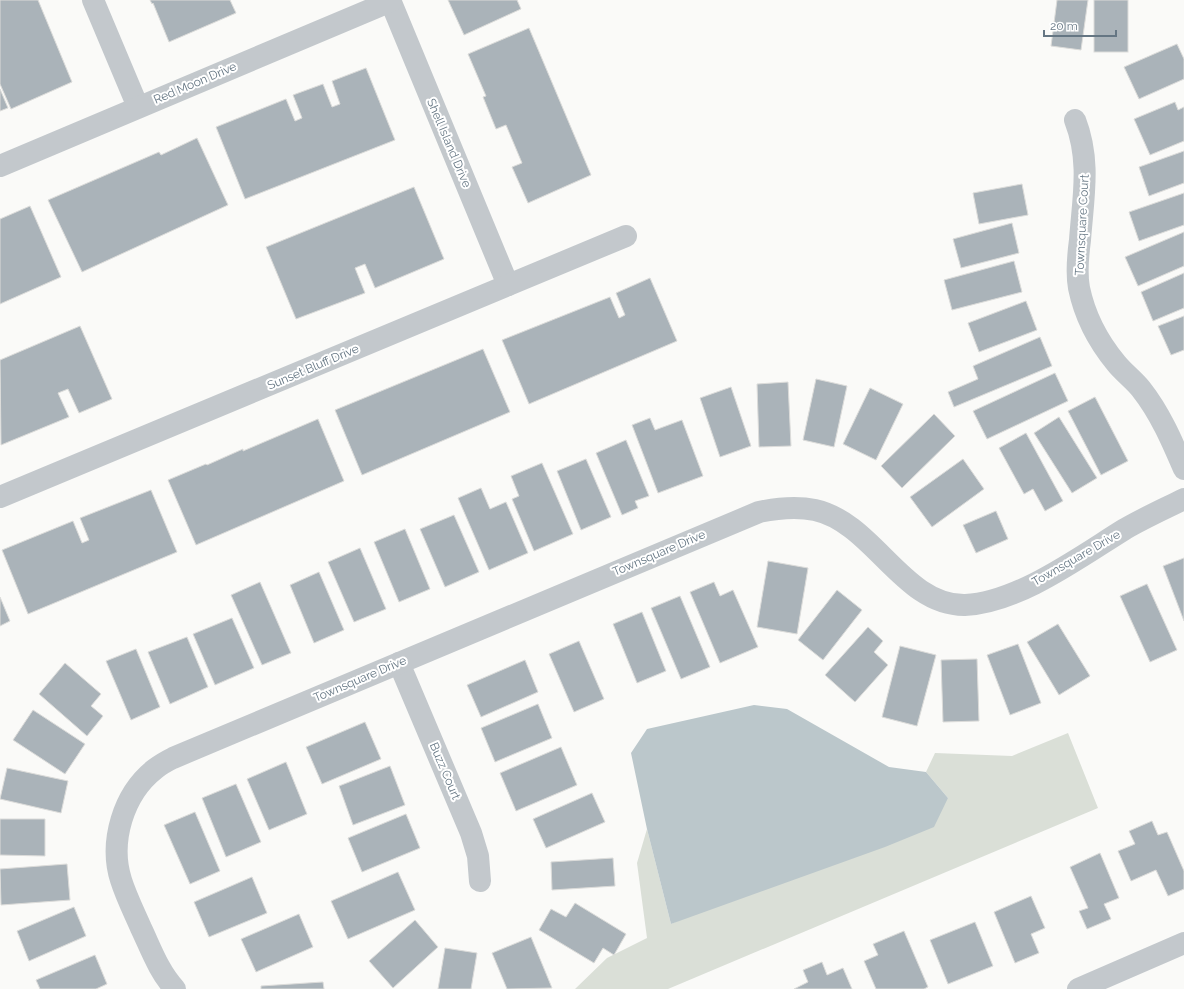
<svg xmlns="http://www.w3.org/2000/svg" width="1184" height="989" font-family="Raleway,sans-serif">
	<rect width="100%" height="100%" fill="#fafaf8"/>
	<!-- green -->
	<polygon fill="#dadfd7" points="1068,733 1098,808 668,989 575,989 607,958 647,938 637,863 647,829 671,924 948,798 926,772 935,753 1012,756"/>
	<!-- water -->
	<polygon fill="#bbc7cb" points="754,705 787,709 889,767 926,772 948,798 934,827 885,847 671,924 647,829 631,753 647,729"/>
	<!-- building -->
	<g fill="#aab3b9" stroke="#dcdcda">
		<polygon points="0,0 38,0 72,82 11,109 0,84"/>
		<polygon points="150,0 230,0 236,13 169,42 153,3 152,4"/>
		<polygon points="448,0 517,0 521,9 464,35"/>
		<polygon points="1057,0 1088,0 1081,50 1051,46"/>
		<rect x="1094" y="0" width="34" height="52"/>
		<polygon points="529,28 591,175 528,203 512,167 522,163 506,125 496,129 483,97 486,96 468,54"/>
		<polygon points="1177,44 1184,59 1184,79 1139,99 1124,67"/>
		<polygon points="366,68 395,140 245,199 216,127 286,99 295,121 302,118 293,95 323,84 332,107 340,104 332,81"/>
		<polygon points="0,89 8,108 0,111"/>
		<polygon points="1175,102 1178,110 1184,107 1184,141 1150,155 1134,119"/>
		<polygon points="197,138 228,205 82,272 48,200 159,152 161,155"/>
		<polygon points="1184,151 1184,183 1149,196 1139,167"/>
		<polygon points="1022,184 1028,215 979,224 973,193"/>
		<polygon points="414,187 444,259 375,288 365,264 355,268 365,293 296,319 266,247"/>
		<polygon points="1184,193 1184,225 1139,241 1129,212"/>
		<polygon points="30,206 61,277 0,304 0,219"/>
		<polygon points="1012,223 1019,253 961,268 953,239"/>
		<polygon points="1184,232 1184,266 1138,286 1125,257"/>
		<polygon points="1014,261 1022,292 952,310 944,280"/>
		<polygon points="1184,273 1184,308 1153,321 1141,292"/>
		<polygon points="650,278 677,341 529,404 502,340 610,297 619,318 625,315 616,293"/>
		<polygon points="1026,301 1037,330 979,352 968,323"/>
		<polygon points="1184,316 1184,350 1171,355 1158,326"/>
		<polygon points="80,326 112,399 79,413 68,389 58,393 69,417 1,445 0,360"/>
		<polygon points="1040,337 1052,366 954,407 948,392 978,379 973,366"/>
		<polygon points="483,349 510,412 362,475 335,410"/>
		<polygon points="1055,373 1068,401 987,439 973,411"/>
		<polygon points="816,379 847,386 834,447 803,440"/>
		<polygon points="788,382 791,446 759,447 757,384"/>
		<polygon points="731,387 751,446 720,457 700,398"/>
		<polygon points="870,388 903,404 876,460 843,444"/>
		<polygon points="1095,397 1128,461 1101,475 1068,411"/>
		<polygon points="934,414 955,436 902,488 881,466"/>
		<polygon points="1059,417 1097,478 1072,493 1034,433"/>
		<polygon points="650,418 655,430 682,420 703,476 658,493 632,425"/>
		<polygon points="318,419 344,481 196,545 168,480 206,464 207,465 243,449 243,451"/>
		<polygon points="1026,433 1063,501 1045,511 1033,489 1024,494 999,448"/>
		<polygon points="626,440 649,496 635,501 638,508 622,515 596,453"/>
		<polygon points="586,459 611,517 581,530 557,471"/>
		<polygon points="963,459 984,489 932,527 910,497"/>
		<polygon points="542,463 573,534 534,551 512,499 519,496 511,476"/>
		<polygon points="481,488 490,509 506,502 528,553 489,570 458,498"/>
		<polygon points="151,490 177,552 28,614 2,550 73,521 82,543 89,540 80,518"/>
		<polygon points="996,511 1008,539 976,553 963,525"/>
		<polygon points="454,515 479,572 445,587 420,529"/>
		<polygon points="405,529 430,589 399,602 374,542"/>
		<polygon points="360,548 386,609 354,622 328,562"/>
		<polygon points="1184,558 1184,621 1163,566"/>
		<polygon points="768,561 808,568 797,634 757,627"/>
		<polygon points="319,572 344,630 314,643 290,585"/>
		<polygon points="260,582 291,653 262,665 231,595"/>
		<polygon points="714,582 720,596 733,590 758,647 720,663 690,592"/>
		<polygon points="1147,584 1177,650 1150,662 1120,596"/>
		<polygon points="837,590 862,610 823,660 798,640"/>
		<polygon points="680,596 710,667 681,679 651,608"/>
		<polygon points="0,597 10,621 0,626"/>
		<polygon points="642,612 666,671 637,683 613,624"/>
		<polygon points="232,618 254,668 215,685 193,634"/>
		<polygon points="1058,624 1090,676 1059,695 1027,642"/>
		<polygon points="868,627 883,641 874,652 888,665 855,702 825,675"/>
		<polygon points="187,637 208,687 170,704 148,652"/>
		<polygon points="579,641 604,699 574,712 549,654"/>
		<polygon points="1018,644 1041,703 1010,715 987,655"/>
		<polygon points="900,646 936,655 917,726 882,717"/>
		<polygon points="136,649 160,707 131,720 106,661"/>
		<polygon points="977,659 979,721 943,722 941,660"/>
		<polygon points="525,660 538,692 481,717 467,685"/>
		<polygon points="65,663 101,694 91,706 103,716 87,736 39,694"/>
		<polygon points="538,704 552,738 495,762 481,728"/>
		<polygon points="33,710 85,744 65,774 13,740"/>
		<polygon points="365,722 381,759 322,784 306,747"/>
		<polygon points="561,747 577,785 516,811 500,773"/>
		<polygon points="286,762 307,814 269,830 247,779"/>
		<polygon points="390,766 405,805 353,825 339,786"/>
		<polygon points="7,768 68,781 61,813 0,799"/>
		<polygon points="236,784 261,842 226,857 202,798"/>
		<polygon points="592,793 605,822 546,848 533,819"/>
		<polygon points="195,812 220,871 190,884 164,825"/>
		<polygon points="406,814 420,848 362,872 348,838"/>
		<polygon points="0,819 45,819 45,856 0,855"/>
		<polygon points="1152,821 1158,835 1167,832 1184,871 1184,889 1168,896 1156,870 1131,881 1118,851 1135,844 1129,831"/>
		<polygon points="1100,853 1119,898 1104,904 1111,919 1087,929 1079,911 1088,908 1070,867"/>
		<polygon points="613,858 615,886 552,890 551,862"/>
		<polygon points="67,864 70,900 1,905 0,869"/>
		<polygon points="398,872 415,910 348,939 331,901"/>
		<polygon points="252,877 267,913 209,937 194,902"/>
		<polygon points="1031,896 1045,928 1031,934 1039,953 1015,963 994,912"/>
		<polygon points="575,903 626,934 614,955 603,948 594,963 539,930 551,909 566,917"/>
		<polygon points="74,907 86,936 29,961 17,931"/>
		<polygon points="299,914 313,947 256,972 241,939"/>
		<polygon points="415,920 438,947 393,988 369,961"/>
		<polygon points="975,922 993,966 948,984 930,940"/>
		<polygon points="904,931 928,987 924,989 876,989 864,961 878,955 873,944"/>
		<polygon points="531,937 552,988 507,989 492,953"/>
		<polygon points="445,948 477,953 471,989 438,989"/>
		<polygon points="95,955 107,984 96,989 40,989 36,980"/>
		<polygon points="822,962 827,975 843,968 852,989 794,989 808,982 803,970"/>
		<polygon points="323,982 324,989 261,989 261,986"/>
	</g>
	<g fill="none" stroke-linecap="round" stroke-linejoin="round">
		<!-- street -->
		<g stroke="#c3c8cc" stroke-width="22">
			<polyline points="93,0 138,107"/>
			<polyline points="390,0 508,285"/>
			<path d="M 1075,120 C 1091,161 1083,198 1080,240 C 1078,255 1076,272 1079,288 C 1085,317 1097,340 1116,363 C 1123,372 1134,380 1141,389 C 1160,413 1172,441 1184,469"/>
			<polyline points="0,166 391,1"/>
			<polyline points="0,497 626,236"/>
			<polyline points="399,663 471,833 478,856 480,881"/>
			<path d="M 175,989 C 159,972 151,949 141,928 C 134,912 126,896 121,880 C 109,842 123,794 155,769 C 160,765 167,761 173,758 L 759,512 C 778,508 796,506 815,510 C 874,523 903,606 965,605 C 1018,603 1081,556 1125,529 C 1144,518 1164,509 1184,499"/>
			<polyline points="1078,989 1184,943"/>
		</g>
	</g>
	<g text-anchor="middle" stroke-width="4" stroke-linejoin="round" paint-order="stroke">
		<!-- street labels -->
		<g font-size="12" fill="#657683" stroke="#fff">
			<text transform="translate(195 83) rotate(-23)" y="4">Red Moon Drive</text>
			<text transform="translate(449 143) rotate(67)" y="4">Shell Island Drive</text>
			<text transform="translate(1082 225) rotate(-87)" y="4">Townsquare Court</text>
			<text transform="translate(313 367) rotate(-23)" y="4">Sunset Bluff Drive</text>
			<text transform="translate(659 553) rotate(-23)" y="4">Townsquare Drive</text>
			<text transform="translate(1076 558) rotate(-30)" y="4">Townsquare Drive</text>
			<text transform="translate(360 679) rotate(-23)" y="4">Townsquare Drive</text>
			<text transform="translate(445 771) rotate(67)" y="4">Buzz Court</text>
		</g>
	</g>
	<!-- scale -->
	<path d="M1044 30v6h72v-6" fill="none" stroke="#657683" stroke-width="2"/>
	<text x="1050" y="30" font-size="12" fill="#657683" stroke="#ffffff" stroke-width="3" paint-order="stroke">20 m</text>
</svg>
